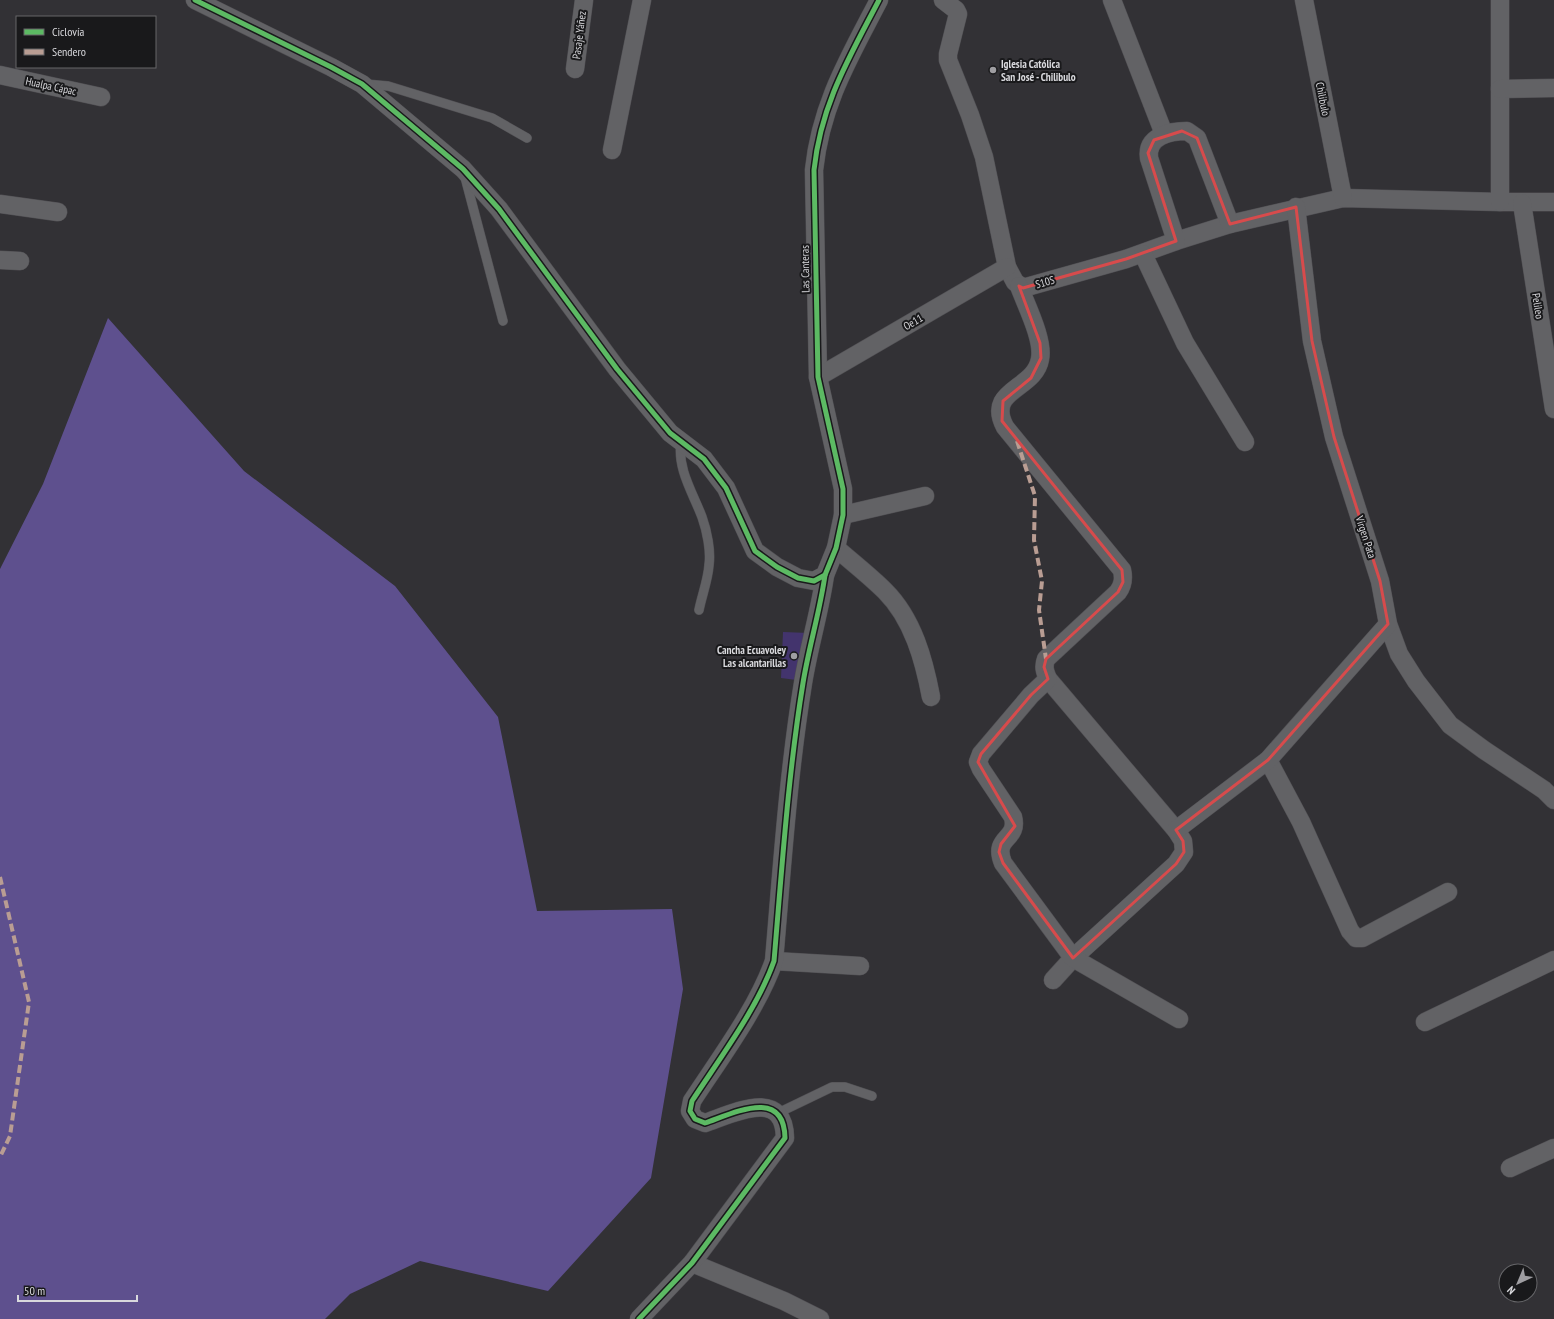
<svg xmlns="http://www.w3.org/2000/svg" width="1554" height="1319" font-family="'PT Sans Narrow',sans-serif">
	<rect width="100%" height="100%" fill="#323135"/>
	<!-- green -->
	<polygon fill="#43346d" points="783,632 809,633 804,681 781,678"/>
	<!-- forest -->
	<polygon fill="#5e508e" points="108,318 244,471 395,586 498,717 537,911 672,909 683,989 651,1178 548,1291 420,1261 350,1294 325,1319 0,1319 0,569 43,484"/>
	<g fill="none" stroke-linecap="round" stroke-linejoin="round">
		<!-- service casing -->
		<g stroke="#504f53" stroke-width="10">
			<g id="service">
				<polyline points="365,84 388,86 492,118 527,138"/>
				<polyline points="465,177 503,321"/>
				<path d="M 681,442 C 677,469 693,493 702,517 C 707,531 711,551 709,565 C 708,580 702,595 699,610"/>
				<polyline points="778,1113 832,1087 845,1087 872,1096"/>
			</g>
		</g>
		<!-- minor casing -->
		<g stroke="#504f53" stroke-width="19">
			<g id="minor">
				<path d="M 195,0 L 331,67 L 362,84 L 463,169 L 499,209 L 617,369 L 670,433 L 704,459 L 726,488 L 755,551 L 777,567 L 798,578 L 814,581 L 825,575 L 836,548 L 843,515 L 843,489 L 818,377 L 814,170 C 821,104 849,58 879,0"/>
				<polyline points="943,0 956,10 958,14 948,54 948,60 970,115 984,157 1007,267 1015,282 1023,288 1126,259 1176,241 1230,224 1343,198 1500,202 1554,202"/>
				<polyline points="1112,0 1164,134"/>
				<polyline points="1304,0 1343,198"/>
				<polyline points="1500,0 1500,202"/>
				<polyline points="575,69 584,0"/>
				<polyline points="0,75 101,97"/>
				<polyline points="1500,89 1554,88"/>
				<polyline points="612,150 642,0"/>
				<polyline points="1522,203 1554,409"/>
				<polyline points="0,204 58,212"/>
				<polyline points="1296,207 1312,341 1334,437 1380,581 1388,624 1399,654 1416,681 1450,725 1484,750 1544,790 1554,800"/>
				<path d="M 1176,241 L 1149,158 C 1146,136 1170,131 1187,131 L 1197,138 L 1230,224"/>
				<polyline points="1143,254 1185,343 1245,442"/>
				<polyline points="0,260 20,261"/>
				<path d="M 1019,286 C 1026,305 1044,340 1040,359 C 1035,390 985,389 1005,427 L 1122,570 C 1124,579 1123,585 1118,592 L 1046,659 C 1043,667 1045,672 1048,679 L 1176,830 L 1183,841 L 1184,852 L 1176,864 L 1073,958 L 1053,980"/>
				<polyline points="818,377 1007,267"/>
				<polyline points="843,515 925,496"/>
				<path d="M 836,548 C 852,562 870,576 885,591 C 913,619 924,660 931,697"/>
				<path d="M 1048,679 L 1031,695 L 981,754 L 978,762 L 981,769 L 1013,817 C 1019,841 992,836 1003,863 L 1073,958 L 1179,1019"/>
				<polyline points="1268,760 1301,822 1350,931 1356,938 1362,938 1448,892"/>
				<polyline points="1176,830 1268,760 1388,624"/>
				<polyline points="774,961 860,966"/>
				<polyline points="1425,1022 1554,960"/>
				<polyline points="1510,1168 1554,1148"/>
				<polyline points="692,1263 784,1301 820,1319"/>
				<path d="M 639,1319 L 692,1263 L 785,1138 C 784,1087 734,1113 705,1123 L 695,1119 L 690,1111 L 692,1101 C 720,1058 757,1009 774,961 C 782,868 788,775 803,683 C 809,646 820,611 825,575"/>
			</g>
		</g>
		<!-- service -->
		<use href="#service" stroke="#626265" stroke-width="9"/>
		<!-- minor -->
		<use href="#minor" stroke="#626265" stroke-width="18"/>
		<!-- quiet -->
		<g stroke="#b99d93" stroke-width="4" stroke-dasharray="8 4" stroke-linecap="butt">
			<polyline points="1017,441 1035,496 1034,540 1042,581 1039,610 1046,659"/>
			<polyline points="0,877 29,1002 10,1136 0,1157"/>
		</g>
		<!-- cycleway casing -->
		<g stroke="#19191b" stroke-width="8">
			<g id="cycleway">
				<path d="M 195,0 L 331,67 L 362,84 L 463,169 L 499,209 L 617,369 L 670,433 L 704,459 L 726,488 L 755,551 L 777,567 L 798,578 L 814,581 L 825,575 L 836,548 L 843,515 L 843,489 L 818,377 L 814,170 C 821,104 849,58 879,0"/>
				<path d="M 639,1319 L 692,1263 L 785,1138 C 784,1087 734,1113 705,1123 L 695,1119 L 690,1111 L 692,1101 C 720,1058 757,1009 774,961 C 782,868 788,775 803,683 C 809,646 820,611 825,575"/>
			</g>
		</g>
		<!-- cycleway -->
		<use href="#cycleway" stroke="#5cba63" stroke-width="5"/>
	</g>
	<!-- marked area -->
	<path fill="none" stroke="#d74b4c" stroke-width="3" stroke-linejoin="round" d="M 1182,131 L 1197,138 L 1230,224 L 1296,207 L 1312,341 L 1334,437 L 1380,581 L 1388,624 L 1268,760 L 1176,830 L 1183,841 L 1184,852 L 1176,864 L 1073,958 L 1003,863 L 999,852 L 1001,844 L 1015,826 L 978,762 L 981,754 L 1031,695 L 1048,679 L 1044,667 L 1046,659 L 1118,592 L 1123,582 L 1122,570 L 1002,421 L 1003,401 L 1031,378 L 1041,358 L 1040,343 L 1019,286 L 1023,288 L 1126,259 L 1176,241 L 1148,153 L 1154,140 Z"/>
	<!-- markers -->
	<g fill="#9f9ea2" stroke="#19191b" stroke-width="1.5">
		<circle cx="993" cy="70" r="4"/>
		<circle cx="794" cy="656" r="4"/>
	</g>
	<g text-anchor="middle" stroke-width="4" stroke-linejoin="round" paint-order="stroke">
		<!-- street labels -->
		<g font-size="11" fill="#d9d9dd" stroke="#19191b">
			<text transform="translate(579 35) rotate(-83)" y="4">Pasaje Yáñez</text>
			<text transform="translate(51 86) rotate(12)" y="4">Hualpa Cápac</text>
			<text transform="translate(1323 99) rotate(79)" y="4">Chilibulo</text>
			<text transform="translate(805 269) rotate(-91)" y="4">Las Canteras</text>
			<text transform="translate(1045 282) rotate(-16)" y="4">S10S</text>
			<text transform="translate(1538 306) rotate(81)" y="4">Pelileo</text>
			<text transform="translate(913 322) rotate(-30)" y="4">Oe11</text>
			<text transform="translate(1366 537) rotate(72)" y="4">Virgen Pata</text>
		</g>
		<!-- poi labels -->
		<g font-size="11" font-weight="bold" fill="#d9d9dd" stroke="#19191b" text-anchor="start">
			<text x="1001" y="68">Iglesia Católica<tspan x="1001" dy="13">San José - Chilibulo</tspan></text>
			<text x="786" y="654" text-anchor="end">Cancha Ecuavoley<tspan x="786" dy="13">Las alcantarillas</tspan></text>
		</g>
	</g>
	<!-- legend -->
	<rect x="16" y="16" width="140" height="52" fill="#19191b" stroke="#666669"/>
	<rect x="24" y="29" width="20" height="6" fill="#5cba63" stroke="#666669"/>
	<text x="52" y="36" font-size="12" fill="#d9d9dd">Ciclovía</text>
	<rect x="24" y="49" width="20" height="6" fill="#b99d93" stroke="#666669"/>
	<text x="52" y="56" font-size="12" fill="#d9d9dd">Sendero</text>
	<!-- north arrow -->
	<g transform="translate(1518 1283) rotate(224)"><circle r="19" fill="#19191b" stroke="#666669"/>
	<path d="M0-3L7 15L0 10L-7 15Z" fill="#9f9ea2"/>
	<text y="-6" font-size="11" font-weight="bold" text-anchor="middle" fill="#d9d9dd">N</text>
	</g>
	<!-- scale -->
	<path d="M18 1295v6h119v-6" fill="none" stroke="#d9d9dd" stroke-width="2"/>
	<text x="24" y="1295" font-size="12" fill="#d9d9dd" stroke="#19191b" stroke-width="3" paint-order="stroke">50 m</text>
</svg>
